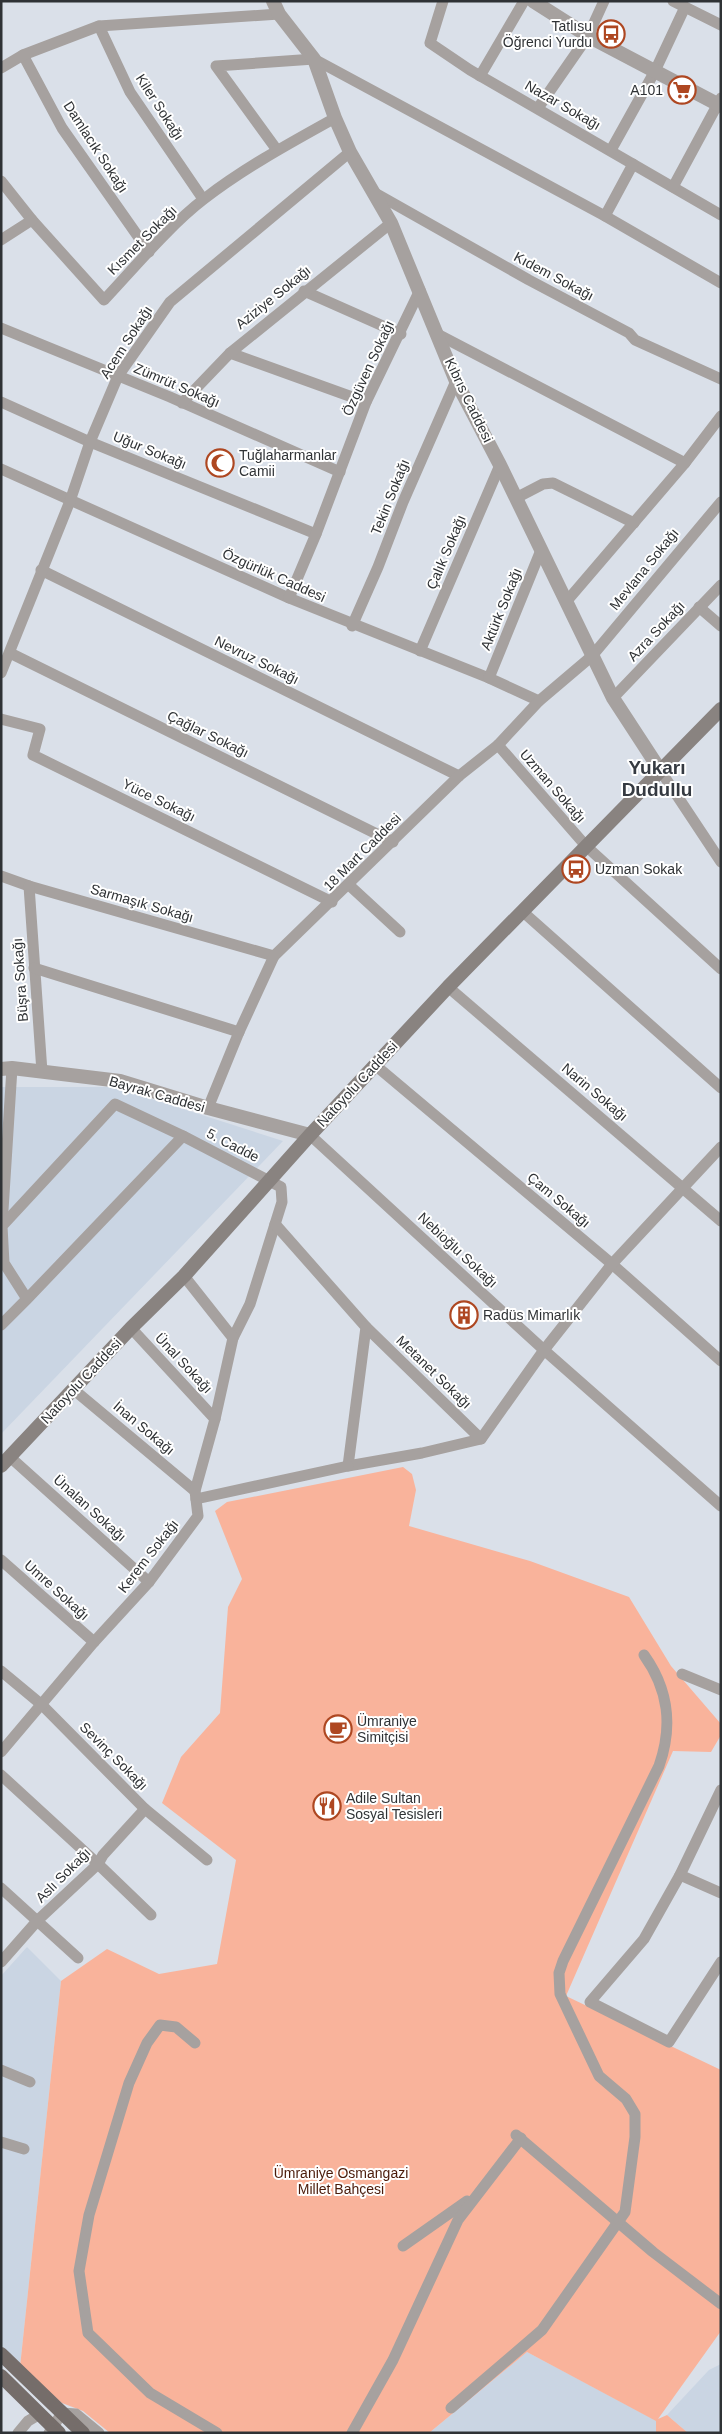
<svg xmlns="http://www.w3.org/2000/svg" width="722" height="2434" font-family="Arial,sans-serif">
	<rect width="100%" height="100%" fill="#dae0e9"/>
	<!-- built -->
	<g fill="#cad5e3">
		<polygon points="1,1087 114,1087 283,1141 1,1434"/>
		<polygon points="27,1947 61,1981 20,2367 1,2349 1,1976"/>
		<polygon points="527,2352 657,2421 656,2433 429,2433"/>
		<polygon points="721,2364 721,2433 688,2433 667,2415 709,2370"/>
	</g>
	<!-- green -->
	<polygon fill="#f9b39b" points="403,1467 412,1474 416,1490 409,1526 530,1561 629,1597 671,1666 721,1724 721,1735 711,1752 673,1751 566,1996 721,2070 721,2331 658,2419 667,2415 688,2433 656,2433 656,2421 527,2352 429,2433 110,2433 83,2411 62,2403 20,2367 61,1981 107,1949 159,1974 217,1964 236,1860 162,1803 181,1757 220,1713 228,1607 242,1579 215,1511 227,1502"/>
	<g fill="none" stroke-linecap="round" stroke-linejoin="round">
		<!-- minor -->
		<g stroke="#a6a19f" stroke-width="11">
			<polyline points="443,1 430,43 470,70 721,215"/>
			<polyline points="673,1 721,25"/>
			<polyline points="99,26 130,92 203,199"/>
			<polyline points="23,55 62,128 149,252"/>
			<polyline points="1,68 23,55 99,26 279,14"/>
			<polyline points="480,76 524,1"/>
			<polyline points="538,108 588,36 604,1"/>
			<polyline points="277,150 216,66 314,59 605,216 721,283"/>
			<polyline points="611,150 655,71 685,7"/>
			<path d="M 1,181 L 32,220 L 104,300 C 134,268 170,225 204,199 C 244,168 290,143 335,118"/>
			<polyline points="673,187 721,98"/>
			<polyline points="375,193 529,280 629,333 635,340 721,379"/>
			<polyline points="605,216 633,164"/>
			<polyline points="1,240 32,220"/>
			<polyline points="304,291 401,334"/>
			<polyline points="1,328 170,397 340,472"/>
			<polyline points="439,335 685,463"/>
			<polyline points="230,353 366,402"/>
			<polyline points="1,402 90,442 316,534"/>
			<polyline points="182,403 230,353 391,223"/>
			<polyline points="1,469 289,598 489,678 539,701"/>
			<polyline points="516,498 543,484 553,483 634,523"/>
			<polyline points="41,570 459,776"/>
			<polyline points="289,598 316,534 366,402 420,290"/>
			<polyline points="566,602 685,463 721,416"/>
			<polyline points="699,607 721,626"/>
			<polyline points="352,626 378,567 403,502 456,381"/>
			<polyline points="420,651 500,465"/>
			<polyline points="10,653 393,842"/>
			<polyline points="1,673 70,501 90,442 118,376 170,302 350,152"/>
			<polyline points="489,678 541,550"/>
			<polyline points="613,698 721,585"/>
			<polyline points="1,719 40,729 33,755 332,902"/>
			<polyline points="498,745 586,846 721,969"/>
			<polyline points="660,770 721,862"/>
			<polyline points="1,876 29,886 274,956"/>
			<polyline points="349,885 400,932"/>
			<polyline points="29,886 42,1072"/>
			<polyline points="522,911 721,1088"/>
			<polyline points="34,968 239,1032"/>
			<polyline points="448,987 721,1221"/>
			<polyline points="375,1065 612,1264 721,1361"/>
			<polyline points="208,1108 239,1032 274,956 459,776 498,745 539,701 592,656 721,502"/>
			<polyline points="310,1135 544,1350 721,1506"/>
			<polyline points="183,1136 281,1187 282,1202 250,1304 233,1338"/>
			<polyline points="275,1224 366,1327 348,1466 422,1453 481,1439 544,1350 612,1264 721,1147"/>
			<polyline points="2,1226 12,1068"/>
			<polyline points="1,1325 27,1299 183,1136 115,1104 2,1226 4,1263 27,1299"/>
			<polyline points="366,1327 481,1439"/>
			<polyline points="131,1328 215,1419"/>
			<polyline points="73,1389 195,1491"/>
			<polyline points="10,1457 149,1582"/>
			<polyline points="196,1499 348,1466"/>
			<polyline points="1,1560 94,1642"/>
			<polyline points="1,1671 42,1705 145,1809 207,1860"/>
			<polyline points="682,1674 721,1690"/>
			<polyline points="1,1752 94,1642 149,1582 198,1516 195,1491 215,1419 233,1338 184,1276"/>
			<polyline points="1,1775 98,1864 151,1915"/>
			<polyline points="721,1790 680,1875 644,1939 590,2002 669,2042 721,1962"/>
			<polyline points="680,1875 721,1893"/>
			<polyline points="1,1888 78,1958"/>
			<polyline points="1,1962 38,1920 98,1864 103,1855 145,1809"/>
			<polyline points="195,2043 176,2027 160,2025 147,2043 129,2083 89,2215 79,2271 88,2333 150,2393 217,2433"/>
			<polyline points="1,2070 30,2082"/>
			<polyline points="516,2135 653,2252 721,2304"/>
			<polyline points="1,2142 24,2149"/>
			<polyline points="403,2246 467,2201"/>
			<path d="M 451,2408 L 542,2330 L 625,2212 L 635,2137 L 635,2114 L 626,2099 L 599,2076 L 560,1994 L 559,1973 L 563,1961 L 659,1766 C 673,1726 669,1690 644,1655"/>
			<polyline points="18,2433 28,2421 40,2414"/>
			<polyline points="49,2433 62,2413 76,2414 99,2433"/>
			<polyline points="352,2433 393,2360 458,2220 521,2138"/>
		</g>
		<!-- tertiary -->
		<g stroke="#a6a19f" stroke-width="14">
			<polyline points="273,1 279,14 314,59 335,118 350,152 391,223 456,381 500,465 613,698 660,770"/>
			<polyline points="533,1 588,36 721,106"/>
			<polyline points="1,1069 12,1068 120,1081 208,1108 310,1135"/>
		</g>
		<!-- secondary -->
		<polyline stroke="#898380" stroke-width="14" points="1,1466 131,1328 184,1276 310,1135 448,987 721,709"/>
		<!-- primary -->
		<g stroke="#756d6a" stroke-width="14">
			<polyline points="1,2354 83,2433"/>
			<polyline points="1,2376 59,2433"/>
		</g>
	</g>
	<!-- icons -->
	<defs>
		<g id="bus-ring" transform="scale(1.4375)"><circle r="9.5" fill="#fff" stroke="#ae4721" stroke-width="1.5"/><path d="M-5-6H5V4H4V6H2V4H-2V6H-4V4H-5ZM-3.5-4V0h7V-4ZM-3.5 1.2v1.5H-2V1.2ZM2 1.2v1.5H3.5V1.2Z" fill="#ae4721"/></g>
		<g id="supermarket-ring" transform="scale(1.4375)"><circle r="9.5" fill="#fff" stroke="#ae4721" stroke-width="1.5"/><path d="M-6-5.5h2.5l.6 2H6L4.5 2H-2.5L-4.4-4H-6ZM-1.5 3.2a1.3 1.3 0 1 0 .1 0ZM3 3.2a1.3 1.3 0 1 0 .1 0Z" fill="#ae4721"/></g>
		<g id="mosque-ring" transform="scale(1.4375)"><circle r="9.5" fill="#fff" stroke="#ae4721" stroke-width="1.5"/><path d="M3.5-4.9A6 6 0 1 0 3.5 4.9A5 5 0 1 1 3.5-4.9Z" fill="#ae4721"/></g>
		<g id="building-ring" transform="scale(1.4375)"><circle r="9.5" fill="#fff" stroke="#ae4721" stroke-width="1.5"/><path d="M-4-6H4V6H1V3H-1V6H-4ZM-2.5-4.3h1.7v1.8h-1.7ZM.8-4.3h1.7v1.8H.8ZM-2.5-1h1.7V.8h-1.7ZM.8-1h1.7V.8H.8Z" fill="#ae4721"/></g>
		<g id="cafe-ring" transform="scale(1.4375)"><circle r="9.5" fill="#fff" stroke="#ae4721" stroke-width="1.5"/><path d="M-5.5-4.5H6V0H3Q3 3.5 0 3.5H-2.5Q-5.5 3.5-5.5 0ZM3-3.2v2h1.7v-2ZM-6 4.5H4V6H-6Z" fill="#ae4721"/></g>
		<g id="restaurant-ring" transform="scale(1.4375)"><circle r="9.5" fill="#fff" stroke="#ae4721" stroke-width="1.5"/><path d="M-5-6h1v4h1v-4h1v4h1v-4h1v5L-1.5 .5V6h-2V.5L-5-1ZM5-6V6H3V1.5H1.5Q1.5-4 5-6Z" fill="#ae4721"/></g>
	</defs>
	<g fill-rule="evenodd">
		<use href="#bus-ring" x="611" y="34"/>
		<use href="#supermarket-ring" x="682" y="90"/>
		<use href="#mosque-ring" x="220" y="463"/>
		<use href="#bus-ring" x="576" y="869"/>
		<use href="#building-ring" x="464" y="1315"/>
		<use href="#cafe-ring" x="338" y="1729"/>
		<use href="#restaurant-ring" x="327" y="1806"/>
	</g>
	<g text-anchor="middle" stroke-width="4" stroke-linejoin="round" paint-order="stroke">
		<!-- poi labels -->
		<g font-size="14" fill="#2f3235" stroke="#fff" text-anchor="start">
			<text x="592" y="31" text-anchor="end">Tatlısu<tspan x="592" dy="16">Öğrenci Yurdu</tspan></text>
			<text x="663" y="95" text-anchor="end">A101</text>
			<text x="239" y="460">Tuğlaharmanlar<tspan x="239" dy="16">Camii</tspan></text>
			<text x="595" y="874">Uzman Sokak</text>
			<text x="483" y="1320">Radüs Mimarlık</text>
			<text x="357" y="1726">Ümraniye<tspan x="357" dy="16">Simitçisi</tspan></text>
			<text x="346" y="1803">Adile Sultan<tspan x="346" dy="16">Sosyal Tesisleri</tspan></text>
		</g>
		<!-- street labels -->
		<g font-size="14" fill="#2f3235" stroke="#fff">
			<text transform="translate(563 105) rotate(30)" y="5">Nazar Sokağı</text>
			<text transform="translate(160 107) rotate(57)" y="5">Kiler Sokağı</text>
			<text transform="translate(96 147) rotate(57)" y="5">Damlacık Sokağı</text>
			<text transform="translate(142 240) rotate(-45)" y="5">Kısmet Sokağı</text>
			<text transform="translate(554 276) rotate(28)" y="5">Kıdem Sokağı</text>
			<text transform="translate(273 297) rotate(-39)" y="5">Aziziye Sokağı</text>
			<text transform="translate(126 342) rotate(-57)" y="5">Acem Sokağı</text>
			<text transform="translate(368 368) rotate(-65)" y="5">Özgüven Sokağı</text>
			<text transform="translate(177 385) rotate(23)" y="5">Zümrüt Sokağı</text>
			<text transform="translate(469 400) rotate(64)" y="5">Kıbrıs Caddesi</text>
			<text transform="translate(150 450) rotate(22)" y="5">Uğur Sokağı</text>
			<text transform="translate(390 497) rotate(-68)" y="5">Tekin Sokağı</text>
			<text transform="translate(446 552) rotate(-67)" y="5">Çalık Sokağı</text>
			<text transform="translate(644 569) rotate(-51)" y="5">Mevlana Sokağı</text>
			<text transform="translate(274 575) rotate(24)" y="5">Özgürlük Caddesi</text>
			<text transform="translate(501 609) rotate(-68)" y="5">Aktürk Sokağı</text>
			<text transform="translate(656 631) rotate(-47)" y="5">Azra Sokağı</text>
			<text transform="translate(257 660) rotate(26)" y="5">Nevruz Sokağı</text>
			<text transform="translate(208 734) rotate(26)" y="5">Çağlar Sokağı</text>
			<text transform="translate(553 786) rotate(49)" y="5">Uzman Sokağı</text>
			<text transform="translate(159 800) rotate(26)" y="5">Yüce Sokağı</text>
			<text transform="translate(362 852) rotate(-45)" y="5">18 Mart Caddesi</text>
			<text transform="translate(142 903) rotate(16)" y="5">Sarmaşık Sokağı</text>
			<text transform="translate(20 980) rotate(-94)" y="5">Büşra Sokağı</text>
			<text transform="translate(357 1084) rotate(-47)" y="5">Natoyolu Caddesi</text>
			<text transform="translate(595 1092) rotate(40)" y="5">Narin Sokağı</text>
			<text transform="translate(157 1094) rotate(16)" y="5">Bayrak Caddesi</text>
			<text transform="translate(233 1145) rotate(27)" y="5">5. Cadde</text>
			<text transform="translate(559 1200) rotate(40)" y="5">Çam Sokağı</text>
			<text transform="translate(458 1250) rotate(43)" y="5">Nebioğlu Sokağı</text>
			<text transform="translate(184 1363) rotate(47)" y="5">Ünal Sokağı</text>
			<text transform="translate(434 1372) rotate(44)" y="5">Metanet Sokağı</text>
			<text transform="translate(81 1381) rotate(-47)" y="5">Natoyolu Caddesi</text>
			<text transform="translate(144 1428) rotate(40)" y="5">İnan Sokağı</text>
			<text transform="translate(90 1508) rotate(42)" y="5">Ünalan Sokağı</text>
			<text transform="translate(148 1556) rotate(-52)" y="5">Kerem Sokağı</text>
			<text transform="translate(57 1590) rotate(42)" y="5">Umre Sokağı</text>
			<text transform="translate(114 1756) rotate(45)" y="5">Sevinç Sokağı</text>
			<text transform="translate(63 1875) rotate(-45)" y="5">Aslı Sokağı</text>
		</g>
		<!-- park labels -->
		<g font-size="14" fill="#4a1a09" stroke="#fff">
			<text x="341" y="2178">Ümraniye Osmangazi<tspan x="341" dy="16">Millet Bahçesi</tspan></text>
		</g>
		<!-- district labels -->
		<g font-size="19" font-weight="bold" fill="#353a41" stroke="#fff">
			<text x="657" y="774">Yukarı<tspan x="657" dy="22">Dudullu</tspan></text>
		</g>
	</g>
	<!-- border -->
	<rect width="722" height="2434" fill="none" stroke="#2f3235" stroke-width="5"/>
</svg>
